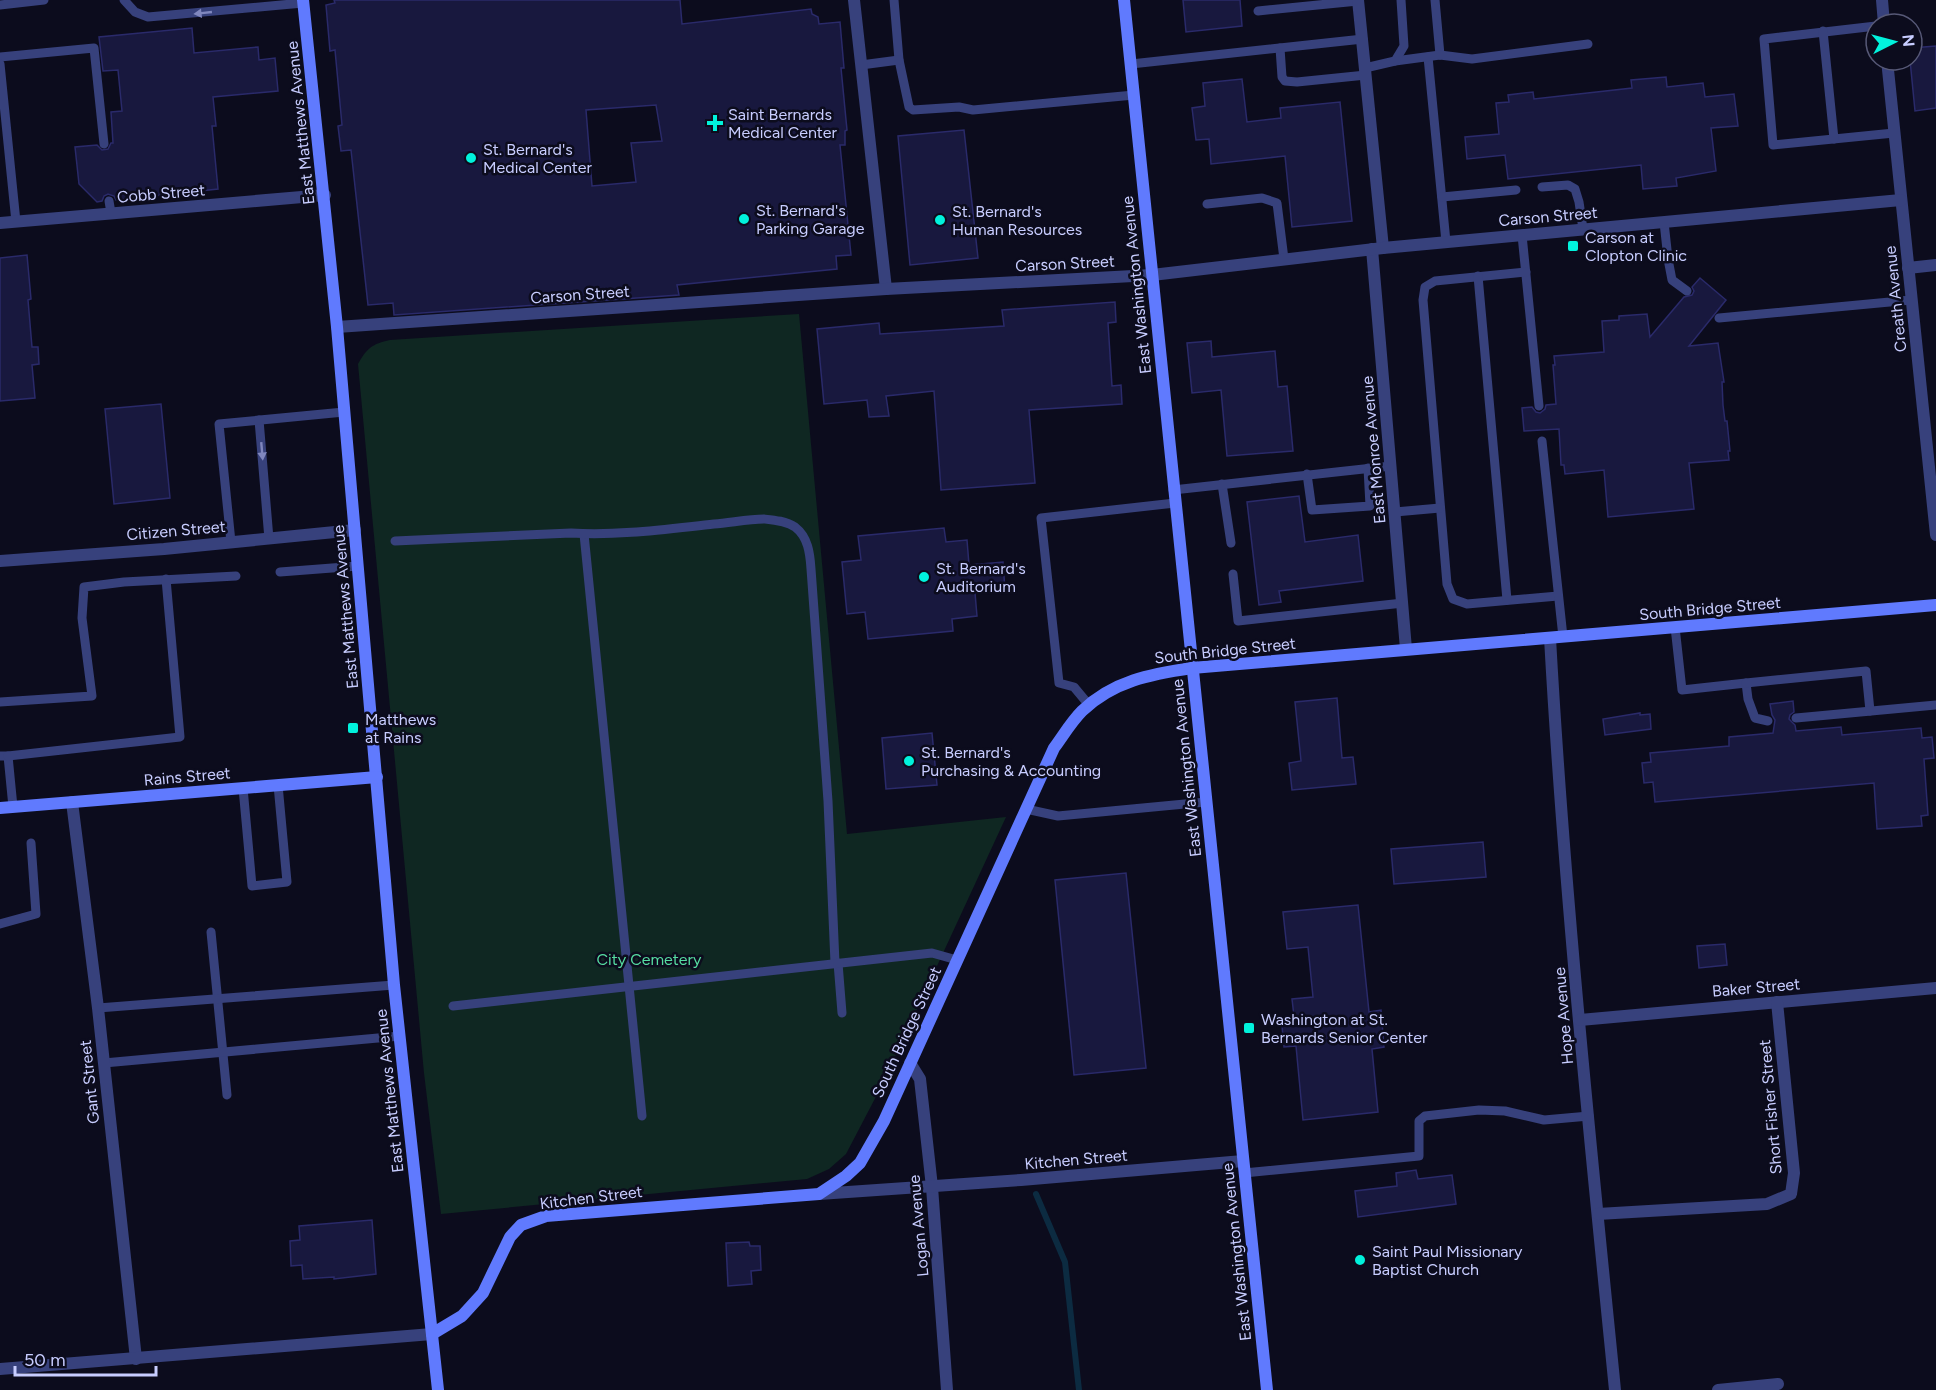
<svg xmlns="http://www.w3.org/2000/svg" width="1936" height="1390" font-family="Figtree,sans-serif">
	<rect width="100%" height="100%" fill="#0c0c1d"/>
	<!-- green -->
	<path fill="#0f2722" d="M 799,314 L 847,834 L 1006,817 L 881,1087 L 846,1154 L 829,1169 L 807,1179 L 441,1214 L 424,1073 L 358,364 C 367,348 372,344 390,340 Z"/>
	<g fill="none" stroke-linecap="round" stroke-linejoin="round">
		<!-- stream -->
		<polyline stroke="#0c2b41" stroke-width="6" points="1036,1194 1065,1262 1079,1390"/>
	</g>
	<!-- building -->
	<g fill="#18183e" stroke="#2a2a6a" stroke-width="1.5" fill-rule="evenodd">
		<path d="M 334,0 L 680,0 L 682,24 L 811,9 L 812,14 L 818,17 L 819,24 L 840,22 L 844,68 L 841,68 L 847,130 L 845,131 L 845,145 L 840,145 L 851,255 L 836,256 L 837,269 L 677,285 L 679,295 L 394,315 L 393,303 L 368,305 L 351,150 L 341,151 L 338,126 L 342,125 L 335,50 L 330,51 L 326,5 L 335,3 ZM 656,105 L 662,141 L 631,143 L 636,182 L 592,186 L 586,110 Z"/>
		<polygon points="1183,0 1240,0 1242,26 1186,32"/>
		<polygon points="192,28 194,53 258,47 259,60 275,58 278,91 213,97 216,126 212,126 218,189 116,200 114,196 108,194 104,196 102,201 97,202 79,184 75,147 97,145 102,150 108,149 111,143 113,143 111,112 122,111 118,70 103,71 99,37"/>
		<polygon points="1936,46 1936,108 1915,111 1910,60 1912,60 1912,48"/>
		<polygon points="1666,77 1667,87 1703,83 1705,97 1734,94 1738,126 1711,128 1716,171 1676,178 1677,186 1643,189 1641,165 1508,179 1505,155 1467,159 1465,137 1499,134 1496,103 1509,102 1508,95 1533,92 1534,99 1632,88 1631,80"/>
		<polygon points="1242,79 1247,122 1281,118 1280,108 1340,102 1352,221 1292,227 1285,156 1211,164 1209,139 1196,140 1192,108 1205,106 1203,83"/>
		<polygon points="964,130 978,258 910,265 898,136"/>
		<polygon points="27,255 31,299 28,300 32,347 38,347 39,364 32,365 35,398 0,401 0,258"/>
		<polygon points="1700,278 1726,300 1689,346 1718,343 1724,382 1722,382 1723,405 1725,421 1727,421 1730,451 1728,451 1729,460 1689,463 1694,509 1608,517 1604,470 1565,474 1564,465 1561,465 1559,429 1524,431 1522,408 1532,407 1536,412 1540,413 1545,409 1546,405 1556,404 1553,365 1555,365 1554,356 1604,352 1602,321 1619,320 1619,316 1647,314 1650,337 1684,297 1692,295 1694,291 1692,287"/>
		<polygon points="1115,302 1116,322 1108,323 1112,386 1121,385 1122,404 1029,410 1035,483 941,490 934,391 886,396 889,416 869,417 867,400 824,404 817,329 879,323 880,334 1004,326 1002,310"/>
		<polygon points="1211,341 1212,357 1275,351 1278,387 1287,386 1293,451 1227,456 1221,390 1192,393 1187,343"/>
		<polygon points="161,404 170,498 114,504 105,409"/>
		<polygon points="1299,496 1305,542 1358,535 1363,581 1279,591 1281,602 1259,605 1247,502"/>
		<polygon points="944,528 946,542 967,540 969,565 1003,562 1005,590 975,593 977,616 952,619 953,631 868,639 865,612 847,614 842,562 861,560 858,536"/>
		<polygon points="1337,698 1342,758 1353,757 1356,784 1292,790 1289,763 1301,761 1295,702"/>
		<polygon points="1793,701 1794,712 1790,715 1789,719 1795,725 1796,731 1841,727 1842,735 1921,728 1922,738 1932,737 1934,758 1924,759 1928,815 1921,816 1922,826 1877,829 1874,783 1655,802 1653,782 1644,783 1642,763 1651,762 1650,753 1729,746 1729,737 1773,733 1775,720 1772,715 1770,704"/>
		<polygon points="1640,713 1640,715 1650,714 1651,729 1605,735 1603,719"/>
		<polygon points="932,733 937,785 886,789 882,738"/>
		<polygon points="1483,842 1486,877 1394,884 1391,849"/>
		<polygon points="1126,873 1146,1068 1074,1075 1055,880"/>
		<polygon points="1358,905 1369,1012 1381,1010 1384,1047 1372,1049 1378,1112 1303,1120 1296,1046 1284,1047 1282,1026 1295,1025 1292,999 1313,997 1308,947 1287,949 1283,912"/>
		<polygon points="1725,944 1727,965 1699,968 1697,946"/>
		<polygon points="1416,1170 1418,1179 1452,1175 1456,1204 1358,1217 1355,1191 1397,1186 1396,1173"/>
		<polygon points="372,1220 376,1274 334,1279 334,1277 303,1279 302,1265 291,1266 290,1241 300,1240 299,1226"/>
		<polygon points="749,1242 750,1246 760,1246 761,1270 751,1271 752,1284 728,1286 726,1243"/>
	</g>
	<g fill="none" stroke-linecap="round" stroke-linejoin="round">
		<!-- lane -->
		<g stroke="#37417c" stroke-width="9">
			<polyline points="124,0 135,12 148,17 303,3"/>
			<polyline points="894,0 899,60 909,107 913,110 959,107 973,110 1134,95"/>
			<polyline points="1435,0 1440,55"/>
			<polyline points="0,5 44,0"/>
			<polyline points="1258,11 1358,1"/>
			<polyline points="1876,26 1764,39 1773,145 1894,133"/>
			<polyline points="1823,31 1834,139"/>
			<polyline points="1280,48 1282,77 1285,81 1297,82 1366,75"/>
			<polyline points="0,57 94,48 104,144"/>
			<polyline points="1428,57 1446,242"/>
			<polyline points="1395,61 1440,55 1472,59 1588,44"/>
			<polyline points="0,64 16,222"/>
			<polyline points="1131,64 1363,39"/>
			<polyline points="861,65 899,60"/>
			<polyline points="1365,68 1395,61 1404,46 1401,0"/>
			<polyline points="1542,187 1568,185 1575,189 1579,202 1583,229"/>
			<polyline points="1442,197 1516,190"/>
			<polyline points="109,201 111,213"/>
			<polyline points="1207,204 1262,198 1277,203 1284,259"/>
			<polyline points="1664,222 1668,259 1672,280 1687,291"/>
			<polyline points="1522,235 1539,406"/>
			<polyline points="1526,272 1435,281 1425,287 1423,300 1447,584 1453,599 1467,604 1558,596"/>
			<polyline points="1478,276 1507,600"/>
			<polyline points="1719,318 1911,300"/>
			<polyline points="259,420 269,539"/>
			<polyline points="1542,441 1563,637"/>
			<polyline points="1307,474 1312,510 1370,506 1368,468"/>
			<polyline points="1222,484 1231,543"/>
			<polyline points="1173,490 1391,466"/>
			<polyline points="1395,512 1440,508"/>
			<polyline points="584,534 642,1116"/>
			<path d="M 395,541 L 571,533 C 618,536 667,529 714,524 C 730,523 747,519 764,519 C 774,520 786,521 795,527 C 808,537 810,553 811,569 L 828,801 L 835,963"/>
			<polyline points="231,542 219,424 344,412"/>
			<polyline points="280,572 358,566"/>
			<polyline points="1233,574 1238,621 1403,603"/>
			<polyline points="1675,627 1682,690 1746,683 1748,699 1755,718 1768,721"/>
			<polyline points="1746,683 1866,671 1870,711"/>
			<polyline points="0,702 92,696 82,618 84,587 124,582 236,576"/>
			<polyline points="1089,705 1074,687 1059,683 1041,518 1175,503"/>
			<polyline points="1796,718 1936,705"/>
			<polyline points="0,756 8,756 13,807"/>
			<polyline points="8,756 180,737 166,579"/>
			<polyline points="243,788 252,886 287,882 278,785"/>
			<polyline points="1026,809 1058,816 1206,802"/>
			<polyline points="0,924 36,914 31,843"/>
			<polyline points="211,932 227,1095"/>
			<polyline points="838,963 842,1013"/>
			<polyline points="453,1006 932,953 957,960"/>
			<polyline points="98,1008 394,985"/>
			<polyline points="104,1063 400,1036"/>
			<polyline points="1244,1173 1419,1156 1419,1121 1425,1116 1479,1110 1505,1111 1544,1120 1589,1116"/>
		</g>
		<!-- street -->
		<g stroke="#37417c" stroke-width="12">
			<polyline points="854,0 886,289"/>
			<polyline points="1358,0 1383,248"/>
			<polyline points="1882,0 1884,24"/>
			<polyline points="1887,60 1936,535"/>
			<polyline points="0,223 325,195"/>
			<polyline points="1372,249 1406,649"/>
			<polyline points="1908,268 1936,265"/>
			<polyline points="337,327 886,289 1152,275 1383,248 1901,200"/>
			<polyline points="0,561 164,549 355,530"/>
			<path d="M 1550,638 C 1564,889 1590,1140 1615,1390"/>
			<polyline points="72,802 98,1008 136,1359"/>
			<polyline points="1580,1020 1936,988"/>
			<polyline points="910,1063 920,1079 932,1187 947,1390"/>
			<polyline points="819,1194 1021,1180 1243,1161"/>
			<polyline points="1598,1214 1767,1204 1791,1194 1794,1173 1777,1002"/>
			<polyline points="0,1369 432,1334"/>
			<polyline points="1718,1390 1778,1384"/>
		</g>
		<!-- secondary -->
		<g stroke="#607afe" stroke-width="12">
			<polyline points="303,0 337,327 394,985 438,1390"/>
			<polyline points="1124,0 1267,1390"/>
			<polyline points="0,808 377,777"/>
			<path d="M 432,1334 L 462,1316 L 483,1293 L 510,1237 L 521,1225 L 546,1216 L 819,1194 L 846,1176 L 860,1163 L 884,1121 L 1054,748 C 1063,736 1071,722 1082,711 C 1113,681 1151,674 1192,668 L 1936,605"/>
		</g>
	</g>
	<!-- one-way arrows -->
	<defs><path id="oneway-solid" d="M-6-.8H1V-3.2L6.5 0L1 3.2V.8H-6Z" transform="scale(1.5)"/></defs>
	<g fill="#8087be">
		<use href="#oneway-solid" transform="translate(203 13) rotate(174)"/>
		<use href="#oneway-solid" transform="translate(262 451) rotate(85)"/>
	</g>
	<!-- markers -->
	<g fill="#01f2dc" stroke="#0c0c1d" stroke-width="2">
		<path d="M712 114h6v6h6v6h-6v6h-6v-6h-6v-6h6z"/>
		<circle cx="471" cy="158" r="6"/>
		<circle cx="744" cy="219" r="6"/>
		<circle cx="940" cy="220" r="6"/>
		<rect x="1567" y="240" width="12" height="12" rx="3"/>
		<circle cx="924" cy="577" r="6"/>
		<rect x="347" y="722" width="12" height="12" rx="3"/>
		<circle cx="909" cy="761" r="6"/>
		<rect x="1243" y="1022" width="12" height="12" rx="3"/>
		<circle cx="1360" cy="1260" r="6"/>
	</g>
	<g text-anchor="middle" stroke-width="5" stroke-linejoin="round" paint-order="stroke">
		<!-- poi labels -->
		<g font-size="16" fill="#c8cdff" stroke="#0c0c1d" text-anchor="start">
			<text x="728" y="120">Saint Bernards<tspan x="728" dy="18">Medical Center</tspan></text>
			<text x="483" y="155">St. Bernard's<tspan x="483" dy="18">Medical Center</tspan></text>
			<text x="756" y="216">St. Bernard's<tspan x="756" dy="18">Parking Garage</tspan></text>
			<text x="952" y="217">St. Bernard's<tspan x="952" dy="18">Human Resources</tspan></text>
			<text x="1585" y="243">Carson at<tspan x="1585" dy="18">Clopton Clinic</tspan></text>
			<text x="936" y="574">St. Bernard's<tspan x="936" dy="18">Auditorium</tspan></text>
			<text x="365" y="725">Matthews<tspan x="365" dy="18">at Rains</tspan></text>
			<text x="921" y="758">St. Bernard's<tspan x="921" dy="18">Purchasing &amp; Accounting</tspan></text>
			<text x="1261" y="1025">Washington at St.<tspan x="1261" dy="18">Bernards Senior Center</tspan></text>
			<text x="1372" y="1257">Saint Paul Missionary<tspan x="1372" dy="18">Baptist Church</tspan></text>
		</g>
		<!-- street labels -->
		<g font-size="16" fill="#c8cdff" stroke="#0c0c1d">
			<text transform="translate(300 123) rotate(-96)" y="6">East Matthews Avenue</text>
			<text transform="translate(161 193) rotate(-5)" y="6">Cobb Street</text>
			<text transform="translate(1548 216) rotate(-5)" y="6">Carson Street</text>
			<text transform="translate(1065 263) rotate(-3)" y="6">Carson Street</text>
			<text transform="translate(1136 285) rotate(-96)" y="6">East Washington Avenue</text>
			<text transform="translate(580 294) rotate(-4)" y="6">Carson Street</text>
			<text transform="translate(1895 299) rotate(-96)" y="6">Creath Avenue</text>
			<text transform="translate(1373 450) rotate(-95)" y="6">East Monroe Avenue</text>
			<text transform="translate(176 530) rotate(-5)" y="6">Citizen Street</text>
			<text transform="translate(345 607) rotate(-95)" y="6">East Matthews Avenue</text>
			<text transform="translate(1710 608) rotate(-5)" y="6">South Bridge Street</text>
			<text transform="translate(1225 650) rotate(-6)" y="6">South Bridge Street</text>
			<text transform="translate(1186 768) rotate(-96)" y="6">East Washington Avenue</text>
			<text transform="translate(187 776) rotate(-5)" y="6">Rains Street</text>
			<text transform="translate(1756 987) rotate(-5)" y="6">Baker Street</text>
			<text transform="translate(1563 1016) rotate(-95)" y="6">Hope Avenue</text>
			<text transform="translate(906 1032) rotate(-65)" y="6">South Bridge Street</text>
			<text transform="translate(89 1082) rotate(-96)" y="6">Gant Street</text>
			<text transform="translate(389 1091) rotate(-96)" y="6">East Matthews Avenue</text>
			<text transform="translate(1770 1107) rotate(-95)" y="6">Short Fisher Street</text>
			<text transform="translate(1076 1159) rotate(-5)" y="6">Kitchen Street</text>
			<text transform="translate(591 1197) rotate(-7)" y="6">Kitchen Street</text>
			<text transform="translate(918 1226) rotate(-95)" y="6">Logan Avenue</text>
			<text transform="translate(1236 1252) rotate(-96)" y="6">East Washington Avenue</text>
		</g>
		<!-- park labels -->
		<g font-size="16" fill="#56dda2" stroke="#0c0c1d">
			<text x="649" y="965">City Cemetery</text>
		</g>
	</g>
	<!-- north arrow -->
	<g transform="translate(1894 42) rotate(84)"><circle r="28" fill="#0c0c1d" stroke="#575977" stroke-width="1.5"/>
	<path d="M0-4.5L10 22L0 15L-10 22Z" fill="#01f2dc"/>
	<text y="-9" font-size="16" font-weight="bold" text-anchor="middle" fill="#c8cdff">N</text>
	</g>
	<!-- scale -->
	<path d="M15 1366v9h141v-9" fill="none" stroke="#c8cdff" stroke-width="3"/>
	<text x="24" y="1366" font-size="18" fill="#c8cdff" stroke="#0c0c1d" stroke-width="4.5" paint-order="stroke">50 m</text>
</svg>
